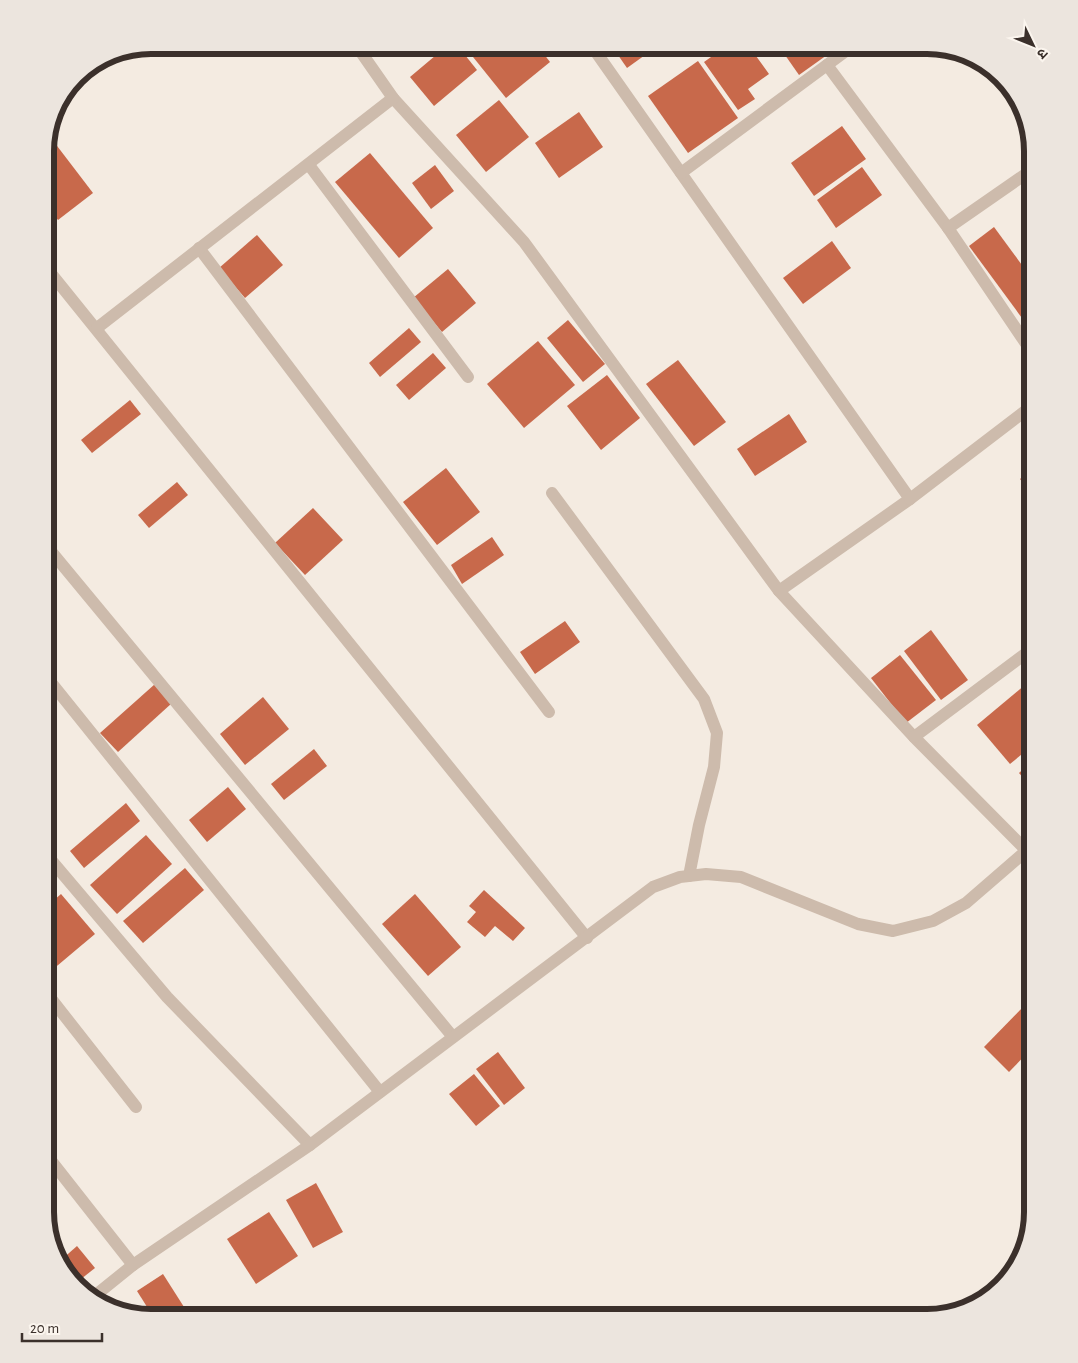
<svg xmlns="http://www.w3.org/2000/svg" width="1078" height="1363" font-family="'Alegreya Sans','Noto Sans Devanagari',sans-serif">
	<rect width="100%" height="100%" fill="#f4ebe1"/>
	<!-- building -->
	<g fill="#c8694b">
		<polygon points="304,45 329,45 313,57"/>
		<polygon points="448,45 457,45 477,70 434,106 410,77"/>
		<polygon points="466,45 537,45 550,62 506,98 465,47"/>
		<polygon points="611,45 659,45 627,68"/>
		<polygon points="728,45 748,45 769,74 748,89 755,99 738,110 704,62"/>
		<polygon points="778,45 830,45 834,50 799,75"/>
		<polygon points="698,61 738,118 688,153 648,96"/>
		<polygon points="499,100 529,137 486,172 456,135"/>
		<polygon points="579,112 603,147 559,178 535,143"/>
		<polygon points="842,126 866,159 814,196 791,163"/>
		<polygon points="51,138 93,193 58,220 45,204 45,144"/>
		<polygon points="370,153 433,228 399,258 335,182"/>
		<polygon points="435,165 454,191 431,209 412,183"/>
		<polygon points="862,167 882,195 836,228 817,200"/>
		<polygon points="994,227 1033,280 1033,333 969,246"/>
		<polygon points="257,235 283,265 245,298 219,268"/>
		<polygon points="832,241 851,268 803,304 783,278"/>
		<polygon points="448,269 476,303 442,332 413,298"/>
		<polygon points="568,320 605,364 583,382 547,338"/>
		<polygon points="409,328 421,342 380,377 369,363"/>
		<polygon points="538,341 575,385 524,428 487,384"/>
		<polygon points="433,353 446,368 409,400 396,385"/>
		<polygon points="678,360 726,422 694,446 646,384"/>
		<polygon points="607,375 640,418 601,450 567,406"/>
		<polygon points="130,400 141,414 92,453 81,440"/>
		<polygon points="789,414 807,442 755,476 737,449"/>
		<polygon points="446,468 480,512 437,545 403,502"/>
		<polygon points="1033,468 1033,495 1020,479"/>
		<polygon points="177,482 188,495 149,528 138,515"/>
		<polygon points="313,508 343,540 305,575 275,543"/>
		<polygon points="492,537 504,555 462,584 451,565"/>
		<polygon points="565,621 580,642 535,674 520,652"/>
		<polygon points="931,630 968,680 941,700 904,651"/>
		<polygon points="900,655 936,700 906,723 871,678"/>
		<polygon points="1032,679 1033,745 1010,764 977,725"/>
		<polygon points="155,684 172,703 118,752 100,733"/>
		<polygon points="263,697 289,729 245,765 220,734"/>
		<polygon points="314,749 327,766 284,800 271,784"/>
		<polygon points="1033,760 1033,789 1019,773"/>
		<polygon points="228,787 246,809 207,842 189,820"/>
		<polygon points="126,803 140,821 84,868 70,851"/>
		<polygon points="146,835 172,864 117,914 90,885"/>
		<polygon points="185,868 204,890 143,943 123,921"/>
		<polygon points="484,890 525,928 513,941 495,926 485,937 467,922 476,912 469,906"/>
		<polygon points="61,894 95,934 45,976 45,908"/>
		<polygon points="415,894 461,947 428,976 382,924"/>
		<polygon points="1024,1006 1033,1015 1033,1047 1009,1072 984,1047"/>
		<polygon points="498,1052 525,1088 504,1105 476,1069"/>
		<polygon points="474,1074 500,1106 476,1126 449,1094"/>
		<polygon points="316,1183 343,1232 313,1248 286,1200"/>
		<polygon points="269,1212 298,1256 256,1284 227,1239"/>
		<polygon points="77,1246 95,1268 76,1283 63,1271 60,1261"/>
		<polygon points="163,1274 191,1318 154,1318 137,1291"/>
	</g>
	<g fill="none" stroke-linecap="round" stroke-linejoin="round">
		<!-- minor -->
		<g stroke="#cdbbac" stroke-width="12">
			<polyline points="356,45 393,98 524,242 779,591"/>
			<polyline points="591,45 910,499 779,591 914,737 1026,850"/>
			<polyline points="827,65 948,228 1033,354"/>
			<polyline points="309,165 468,377"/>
			<polyline points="681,173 854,45"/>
			<polyline points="948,228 1033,169"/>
			<polyline points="199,248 549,712"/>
			<polyline points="45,266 587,938"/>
			<polyline points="97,328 393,98"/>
			<polyline points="552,493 704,699 717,733 714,767 699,825 689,876"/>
			<polyline points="910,499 1033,405"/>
			<polyline points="45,544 453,1037"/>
			<polyline points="45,675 380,1092"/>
			<polyline points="914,737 1033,648"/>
			<polyline points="45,853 167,997 310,1145"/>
			<polyline points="45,991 136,1107"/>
			<polyline points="45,1153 133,1265"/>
			<polyline points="92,1298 133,1265 310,1145 653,887 680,877 706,874 741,877 858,924 893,931 933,921 966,903 1033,845"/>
		</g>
	</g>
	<!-- crop -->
	<path d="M0 0H1078V1363H0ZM151 54H927A97 97 0 0 1 1024 151V1212A97 97 0 0 1 927 1309H151A97 97 0 0 1 54 1212V151A97 97 0 0 1 151 54Z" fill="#ece5de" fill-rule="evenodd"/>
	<path fill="none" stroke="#3b302b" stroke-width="6" d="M151 54H927A97 97 0 0 1 1024 151V1212A97 97 0 0 1 927 1309H151A97 97 0 0 1 54 1212V151A97 97 0 0 1 151 54Z"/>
	<!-- north arrow -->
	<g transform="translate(1033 45) rotate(133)" stroke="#fbf5ee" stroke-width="4" paint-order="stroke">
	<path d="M0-4L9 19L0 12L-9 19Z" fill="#3b302b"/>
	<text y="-8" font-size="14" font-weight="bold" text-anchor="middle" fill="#3b302b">उ</text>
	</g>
	<!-- scale -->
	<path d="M22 1333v8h80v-8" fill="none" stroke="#3b302b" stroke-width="2.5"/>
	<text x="30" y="1333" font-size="15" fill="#3b302b" stroke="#fbf5ee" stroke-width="4" paint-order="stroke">20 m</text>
</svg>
